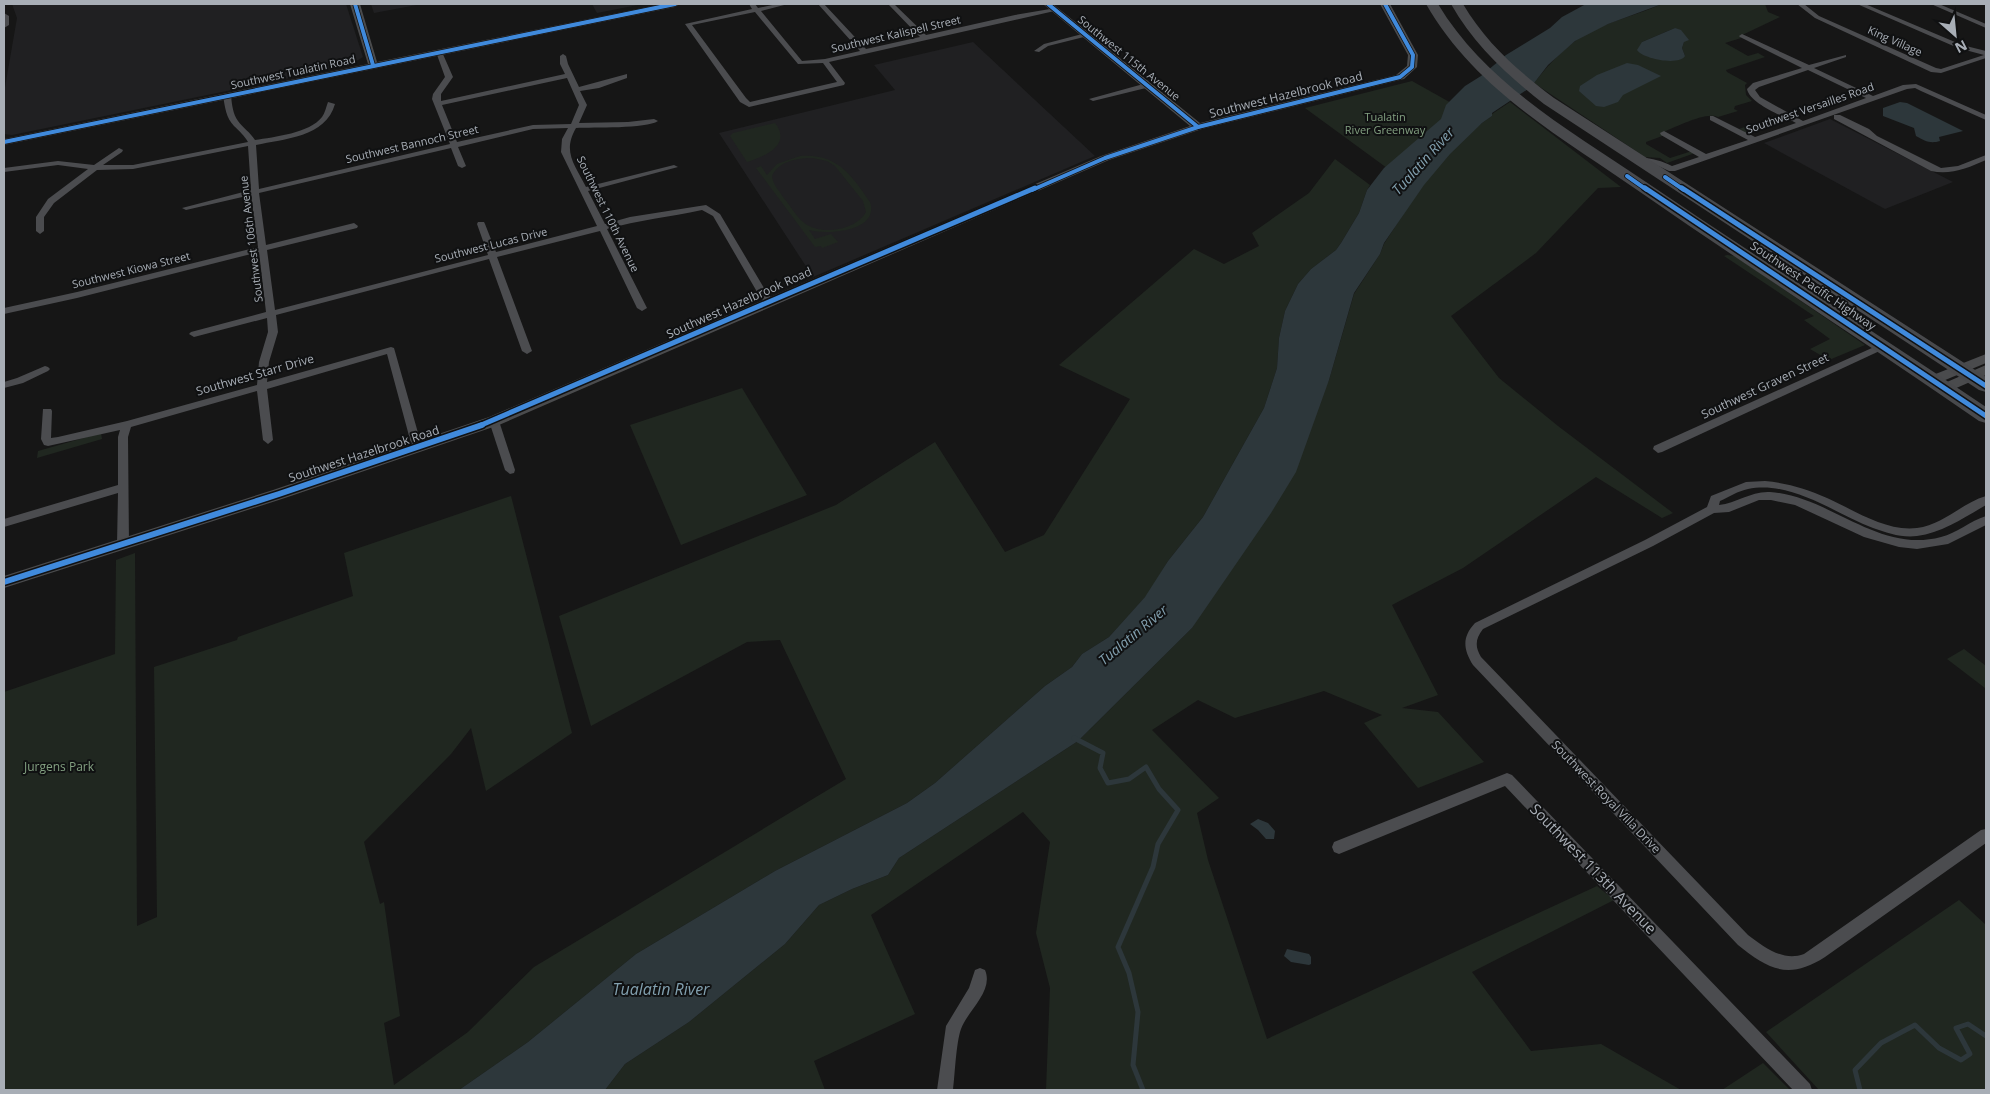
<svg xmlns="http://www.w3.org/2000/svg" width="1990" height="1094" font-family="'Open Sans',sans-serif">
	<rect width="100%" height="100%" fill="#161616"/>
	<!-- built -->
	<g fill="#202022">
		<polygon points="12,4 346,4 363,57 348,66 12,135 4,134 4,93 17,18"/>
		<polygon points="371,4 422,4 374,13"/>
		<polygon points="592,4 643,4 597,13"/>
		<polygon points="973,42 1095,156 813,277 719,133 895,90 874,65"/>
		<polygon points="1830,119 1953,182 1885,209 1764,143"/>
	</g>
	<!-- green -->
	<g fill="#202720" fill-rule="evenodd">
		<path d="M 1662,4 L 1765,4 L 1768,12 L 1780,17 L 1740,36 L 1741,38 L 1725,43 L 1748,56 L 1758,53 L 1765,57 L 1726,70 L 1727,72 L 1747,83 L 1745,85 L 1746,95 L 1752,101 L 1735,106 L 1734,109 L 1738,111 L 1718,117 C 1706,111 1674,128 1661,133 L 1665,135 L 1646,142 L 1646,144 L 1670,158 L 1692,151 L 1695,153 L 1667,163 L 1660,158 L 1645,157 L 1534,83 C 1546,68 1558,54 1574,42 C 1599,23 1633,17 1662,4 ZM 1675,28 L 1684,42 L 1682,48 L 1685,56 L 1642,42 Z"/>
		<polygon points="1412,81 1462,109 1387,168 1305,108"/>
		<path d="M 1510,102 L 1621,187 L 1598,188 L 1536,253 L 1451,316 L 1499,378 L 1558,426 L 1673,513 L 1662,518 L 1596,477 L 1463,568 L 1392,605 L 1438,695 L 1402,708 L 1438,712 L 1484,762 L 1418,788 L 1364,723 L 1382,715 L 1324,691 L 1235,718 L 1198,700 L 1152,730 L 1219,798 L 1197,813 L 1208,860 L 1267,1039 L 1597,886 L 1614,900 L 1472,972 L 1531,1051 L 1601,1044 L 1681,1090 L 1046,1090 L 1050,988 L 1036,933 L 1050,842 L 1023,812 L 871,915 L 915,1014 L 814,1061 L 825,1090 L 605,1090 L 625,1064 L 689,1022 L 785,944 L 819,905 L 852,889 L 888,875 L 899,858 L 1078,741 L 1192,628 L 1329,380 L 1354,294 L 1380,254 L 1384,244 C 1414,198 1445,146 1492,116 L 1492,114 Z"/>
		<polygon points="1779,115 1787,120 1749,134 1739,129"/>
		<path d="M 775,123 C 792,145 765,156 747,162 L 730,136 L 733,133 Z"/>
		<path d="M 800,156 C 836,153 851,174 870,202 C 880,232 826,235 809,230 L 815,239 L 831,234 L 838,242 L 822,248 L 821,246 L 815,247 L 756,168 L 761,166 L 767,175 L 777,164 ZM 812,158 L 827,161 L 835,166 L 863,201 L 866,212 C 856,231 819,236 803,222 C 795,215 790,205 783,197 C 779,190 773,185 772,176 C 779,161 797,158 812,158 Z"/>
		<polygon points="1335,159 1370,185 1367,190 1359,213 1341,243 1336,250 1311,269 1298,284 1285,311 1279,338 1277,368 1264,408 1203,517 1168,561 1148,594 1109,637 1082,654 1072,667 1045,686 935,783 907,803 775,871 636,954 528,1042 459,1090 4,1090 4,692 115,654 116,560 135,553 137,926 157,917 154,667 237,640 238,637 353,596 344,553 511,496 572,733 486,791 471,728 451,754 364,842 380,904 384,902 400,1016 384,1023 394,1085 468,1032 534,967 846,779 780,640 747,642 591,726 559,616 836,505 935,442 1005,552 1044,535 1130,399 1059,365 1194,249 1224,264 1259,246 1252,233 1309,193"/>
		<polygon points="1727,255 1735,256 1865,345 1829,360 1810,349 1830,339 1804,320 1814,316 1724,256"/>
		<polygon points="742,388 807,495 681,545 630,425"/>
		<polygon points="101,433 102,439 37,458 38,451"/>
		<polygon points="1964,649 1986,666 1985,688 1947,659"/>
		<polygon points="1959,900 1986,925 1986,1090 1819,1090 1766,1032"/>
		<polygon points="1763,1063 1790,1090 1722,1090"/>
	</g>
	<!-- water -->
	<g fill="#2d373b">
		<polygon points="1586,4 1662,4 1608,24 1575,41 1548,65 1531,87 1492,113 1492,116 1482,123 1450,154 1424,185 1384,243 1380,254 1354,293 1329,380 1296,472 1271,513 1192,628 1078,741 899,858 888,875 852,889 819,905 785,944 689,1022 625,1064 605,1090 459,1090 528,1042 636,954 775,871 907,803 935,783 1045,686 1072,667 1082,654 1109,637 1145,597 1168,561 1203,517 1264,408 1277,368 1279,338 1285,311 1298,284 1311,269 1336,250 1341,243 1359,213 1367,190 1384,168 1441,119 1446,105 1465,86 1481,76 1506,55 1550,28 1562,17"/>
		<path d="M 1675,28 L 1681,30 L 1689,40 L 1684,42 L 1682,48 L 1685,56 C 1679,66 1643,59 1637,50 L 1642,42 Z"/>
		<polygon points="1627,63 1638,65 1661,76 1623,95 1618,102 1604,107 1596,106 1579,91 1580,86 1597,75"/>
		<path d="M 1900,102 L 1907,103 L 1963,131 L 1939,137 L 1940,141 C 1930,144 1925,141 1916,136 L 1914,128 L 1883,116 L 1883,108 Z"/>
		<polygon points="1258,819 1268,823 1275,831 1274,839 1266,839 1258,830 1250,824"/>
		<polygon points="1287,949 1309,954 1311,957 1311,964 1309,965 1291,962 1284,956"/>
	</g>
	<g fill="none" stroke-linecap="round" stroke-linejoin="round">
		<!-- stream -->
		<g stroke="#2d373b" stroke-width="5">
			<polyline points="1074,738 1103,753 1100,768 1108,783 1129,779 1146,767 1159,789 1178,810 1158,844 1153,867 1118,947 1129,973 1138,1012 1133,1065 1143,1090"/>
			<polyline points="1860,1090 1855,1070 1881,1043 1915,1025 1939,1048 1961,1060 1970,1054 1956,1028 1968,1024 1986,1036"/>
		</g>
		<!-- street -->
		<g fill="#4b4c4f" fill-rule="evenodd">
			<path d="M 749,4 L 755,4 L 758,8 L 777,4 L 788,4 L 761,11 L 802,61 L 825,59 L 860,51 L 818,4 L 824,4 L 866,49 L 920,37 L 888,4 L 894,4 L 926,35 L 1015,15 L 1056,8 L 1059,10 L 829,62 L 845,83 L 844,85 L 749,107 L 740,102 L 685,24 L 752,9 ZM 755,12 L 798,64 L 823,63 L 837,82 L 750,102 L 746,98 L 692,25 Z"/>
			<polygon points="1797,4 1804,4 1819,16 1936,68 1941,69 1984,55 1958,48 1857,4 1865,4 1962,45 1986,51 1986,58 1941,73 1931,72 1815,18"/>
			<polygon points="1931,4 1939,4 1986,24 1986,28"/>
			<polygon points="1086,33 1088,34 1088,36 1048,46 1039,52 1034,51 1044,44"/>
			<path d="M 1742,34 L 1809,65 L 1846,55 L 1846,57 L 1814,68 L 1873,96 L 1903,85 L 1916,84 L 1986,115 L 1986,120 L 1921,91 L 1915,88 L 1907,89 L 1675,171 L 1669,171 L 1654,164 L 1637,162 L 1637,158 C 1650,157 1661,161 1672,166 L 1699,157 L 1661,135 L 1660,133 L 1664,131 L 1706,154 L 1748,140 L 1710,120 L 1710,116 L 1713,116 L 1755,137 L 1796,123 C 1783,116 1750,104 1747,89 L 1753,83 L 1802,68 L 1740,37 L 1739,36 ZM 1808,70 L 1866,98 L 1803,121 L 1760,97 L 1755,90 L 1759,87 Z"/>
			<path d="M 439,50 L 442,52 L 453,77 L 441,94 L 441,101 L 565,74 L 560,64 L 560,56 L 563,54 L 566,56 L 568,64 L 579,87 L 627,74 L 627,78 L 599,88 L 580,91 L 587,105 L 579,123 L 628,122 L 654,119 L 658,121 C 646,129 593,127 576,128 C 562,152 575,165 586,187 L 674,165 L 678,167 L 588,191 L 605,224 L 630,217 L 706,205 L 720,214 L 767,293 L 775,302 L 773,304 L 767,304 L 760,297 L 713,216 L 702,210 C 670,217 638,220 607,229 L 647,308 L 642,311 L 637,308 L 600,231 L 497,257 L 532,351 L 527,354 L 522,351 L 489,259 L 276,315 L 278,332 L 269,362 L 267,382 L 391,347 L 394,348 L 422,447 L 421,450 L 417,451 L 412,447 L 387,354 L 267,389 L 273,440 L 268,444 L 263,440 L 257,391 L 131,427 L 128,437 L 129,545 L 127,548 L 119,548 L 117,545 L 118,493 L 4,527 L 4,519 L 118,485 L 118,437 L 120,430 L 48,446 L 44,445 L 41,439 L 43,409 L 51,409 L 52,411 L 51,438 L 58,437 L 127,421 L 257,385 L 259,362 L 268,332 L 267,318 L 194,337 L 189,334 L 191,332 L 266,312 L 259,252 L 77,298 L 4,314 L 4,308 L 77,292 L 258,247 L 251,195 L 186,210 L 182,208 L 251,190 L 248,146 L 133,169 L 97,170 L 54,203 L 44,217 L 44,231 L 40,234 L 36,231 L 36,217 L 48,199 L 88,169 L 58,165 L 4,172 L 4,168 L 58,161 L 94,165 L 119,148 L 123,150 L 122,152 L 103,165 L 133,165 L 248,142 C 244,135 240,132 234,126 C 226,118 225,107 223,96 L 227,94 L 231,96 C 232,105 233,114 238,121 C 243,128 250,132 255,140 C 274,137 310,133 322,117 C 325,113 326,107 328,102 L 335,104 C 326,137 284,139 256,145 L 259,189 L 450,144 L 432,99 L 433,94 L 445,77 L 436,52 ZM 567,78 L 579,105 L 571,124 L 533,125 L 457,142 L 442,105 ZM 568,128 L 562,139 L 561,152 L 597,226 L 496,252 L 485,224 L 484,222 L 478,222 L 477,224 L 488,255 L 275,310 L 267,250 L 357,228 L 358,226 L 354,223 L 266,245 L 259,193 L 451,148 L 458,166 L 462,168 L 466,166 L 458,147 L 533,129 Z"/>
			<polygon points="1147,83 1150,83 1150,87 1093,101 1089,99"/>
			<path d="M 1834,115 L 1840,115 L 1869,129 L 1877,136 L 1941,168 L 1958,166 L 1986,155 L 1986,160 C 1968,168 1951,175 1931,171 L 1834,119 Z"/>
			<polygon points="1883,343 1886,344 1886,348 1662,452 1658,453 1653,449 1654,446"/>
			<polygon points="45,366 48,367 50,369 48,371 23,383 4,388 4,382 17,378"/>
			<polygon points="494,417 499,421 515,470 514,473 510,474 505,470 489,421"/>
			<path d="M 1765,481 C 1787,483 1807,489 1827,498 C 1854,510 1886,532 1917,528 C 1943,525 1962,503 1986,496 L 1986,505 C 1965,517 1942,533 1917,536 C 1902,538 1887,533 1873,528 C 1834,513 1791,480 1748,489 C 1738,491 1729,497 1720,501 L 1719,505 C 1737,503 1751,491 1770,492 C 1830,496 1878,554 1941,537 C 1957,533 1970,521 1986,516 L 1986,525 L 1948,544 L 1917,549 L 1899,547 L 1864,537 L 1795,505 L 1771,500 L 1759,500 L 1729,512 L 1714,513 L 1653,546 L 1483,629 C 1475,639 1475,647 1481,657 L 1748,935 C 1764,947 1783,962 1804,954 L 1981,830 L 1986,829 L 1986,843 L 1825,957 C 1789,980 1769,970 1738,945 L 1473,665 C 1463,649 1462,637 1475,623 L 1645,540 L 1707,507 L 1711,496 L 1746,482 Z"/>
			<polygon points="1507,773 1512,775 1810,1084 1812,1090 1793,1090 1505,786 1339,854 1334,852 1332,847 1334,842"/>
			<path d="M 980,968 L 985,970 C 994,991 968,1010 961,1029 C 956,1043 955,1074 953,1090 L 937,1090 L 946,1026 L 969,988 L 975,970 Z"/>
		</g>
		<!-- secondary -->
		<g fill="#4a4b4d" fill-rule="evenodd">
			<polygon points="350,4 360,4 377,62 662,4 680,4 675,7 4,145 4,139 368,64"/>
			<polygon points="1043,4 1053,4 1200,123 1396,75 1407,66 1408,55 1380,4 1390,4 1418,55 1417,67 1404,79 1202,129 1109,160 499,425 285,498 4,588 4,576 273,490 489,417 1101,156 1190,126"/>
			<polygon points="4,13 9,16 9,25 4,28"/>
			<polygon points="1986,354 1986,363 1938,383 1928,383 1926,380 1928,377"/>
			<polygon points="1986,365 1986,375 1945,393 1940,391 1938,388 1940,385"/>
		</g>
		<!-- highway -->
		<g fill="#48494c" fill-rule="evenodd">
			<path d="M 1426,4 L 1438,4 C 1486,84 1570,130 1646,182 C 1758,258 1873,331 1986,407 L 1986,423 L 1979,421 C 1868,344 1754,271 1643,194 C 1563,138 1476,91 1426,4 Z"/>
			<path d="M 1451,4 L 1463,4 C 1486,43 1518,71 1554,98 L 1986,377 L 1986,392 L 1979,390 L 1544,104 C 1507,75 1474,45 1451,4 Z"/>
		</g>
		<!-- cycleway-far2 casing -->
		<g stroke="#101112" stroke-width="5.5">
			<g id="cycleway-far2">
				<polyline points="355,4 373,65"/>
				<polyline points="1048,4 1198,127"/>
				<polyline points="4,142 675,4"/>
				<polyline points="1627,176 1647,190"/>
				<polyline points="1665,177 1684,190"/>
				<polyline points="1032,190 1105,158 1198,127 1400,77 1412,67 1413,55 1385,4"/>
			</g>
		</g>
		<!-- cycleway-far1 casing -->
		<g stroke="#101112" stroke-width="8">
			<g id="cycleway-far1">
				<polyline points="1645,188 1986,416"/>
				<polyline points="1682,188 1986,386"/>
				<polyline points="479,426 1035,188"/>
			</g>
		</g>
		<!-- cycleway casing -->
		<g stroke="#101112" stroke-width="9">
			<polyline id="cycleway" points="4,582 279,494 482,425"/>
		</g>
		<!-- cycleway-far2 -->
		<use href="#cycleway-far2" stroke="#408adc" stroke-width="4"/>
		<!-- cycleway-far1 -->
		<use href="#cycleway-far1" stroke="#408adc" stroke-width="5"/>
		<!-- cycleway -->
		<use href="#cycleway" stroke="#408adc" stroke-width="6"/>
	</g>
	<g text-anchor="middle" stroke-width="4" stroke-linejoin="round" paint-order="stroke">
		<!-- far-street labels -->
		<g font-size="11" fill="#a8aeb6" stroke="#101112">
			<text transform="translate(896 34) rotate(-13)" y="4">Southwest Kalispell Street</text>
			<text transform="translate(1895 41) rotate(24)" y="4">King Village</text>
			<text transform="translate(1129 58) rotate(39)" y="4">Southwest 115th Avenue</text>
			<text transform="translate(293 72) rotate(-12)" y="4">Southwest Tualatin Road</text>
			<text transform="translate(1810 108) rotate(-19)" y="4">Southwest Versailles Road</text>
			<text transform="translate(412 144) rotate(-13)" y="4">Southwest Bannoch Street</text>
			<text transform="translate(608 214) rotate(64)" y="4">Southwest 110th Avenue</text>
			<text transform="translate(251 239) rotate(-97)" y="4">Southwest 106th Avenue</text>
			<text transform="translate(491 245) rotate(-14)" y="4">Southwest Lucas Drive</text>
			<text transform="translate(131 270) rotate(-14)" y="4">Southwest Kiowa Street</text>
		</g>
		<!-- far-park labels -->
		<g font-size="11" fill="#83a081" stroke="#101112">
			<text x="1385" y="121">Tualatin<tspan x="1385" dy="13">River Greenway</tspan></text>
		</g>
		<!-- street labels -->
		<g font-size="12" fill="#a8aeb6" stroke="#101112">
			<text transform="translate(1286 95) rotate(-14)" y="4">Southwest Hazelbrook Road</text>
			<text transform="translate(1813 286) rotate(34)" y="4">Southwest Pacific Highway</text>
			<text transform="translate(739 303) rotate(-24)" y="4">Southwest Hazelbrook Road</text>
			<text transform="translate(255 375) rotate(-16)" y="4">Southwest Starr Drive</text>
			<text transform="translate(1765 386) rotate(-25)" y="4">Southwest Graven Street</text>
			<text transform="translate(364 454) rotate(-18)" y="4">Southwest Hazelbrook Road</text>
			<text transform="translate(1606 797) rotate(46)" y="4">Southwest Royal Villa Drive</text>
		</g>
		<!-- park labels -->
		<g font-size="12" fill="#83a081" stroke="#101112">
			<text x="59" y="771">Jurgens Park</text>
		</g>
		<!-- water labels -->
		<g font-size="14" font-style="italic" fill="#82a0af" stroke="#101112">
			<text transform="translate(1423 161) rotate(-48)" y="5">Tualatin River</text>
			<text transform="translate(1133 635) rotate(-40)" y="5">Tualatin River</text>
		</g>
		<!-- near-street labels -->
		<g font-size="15" fill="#a8aeb6" stroke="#101112">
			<text transform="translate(1593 869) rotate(46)" y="5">Southwest 113th Avenue</text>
		</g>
		<!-- near-water labels -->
		<g font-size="16" font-style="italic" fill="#82a0af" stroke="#101112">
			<text x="661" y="995">Tualatin River</text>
		</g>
	</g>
	<!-- border -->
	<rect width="1990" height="1094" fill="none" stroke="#a8aeb6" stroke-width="10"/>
	<!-- north arrow -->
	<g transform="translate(1955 35) rotate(153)" stroke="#101112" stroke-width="4" paint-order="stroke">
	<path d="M0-4L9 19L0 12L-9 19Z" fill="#a8aeb6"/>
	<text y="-8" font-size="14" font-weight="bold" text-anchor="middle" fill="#a8aeb6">N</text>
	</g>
</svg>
